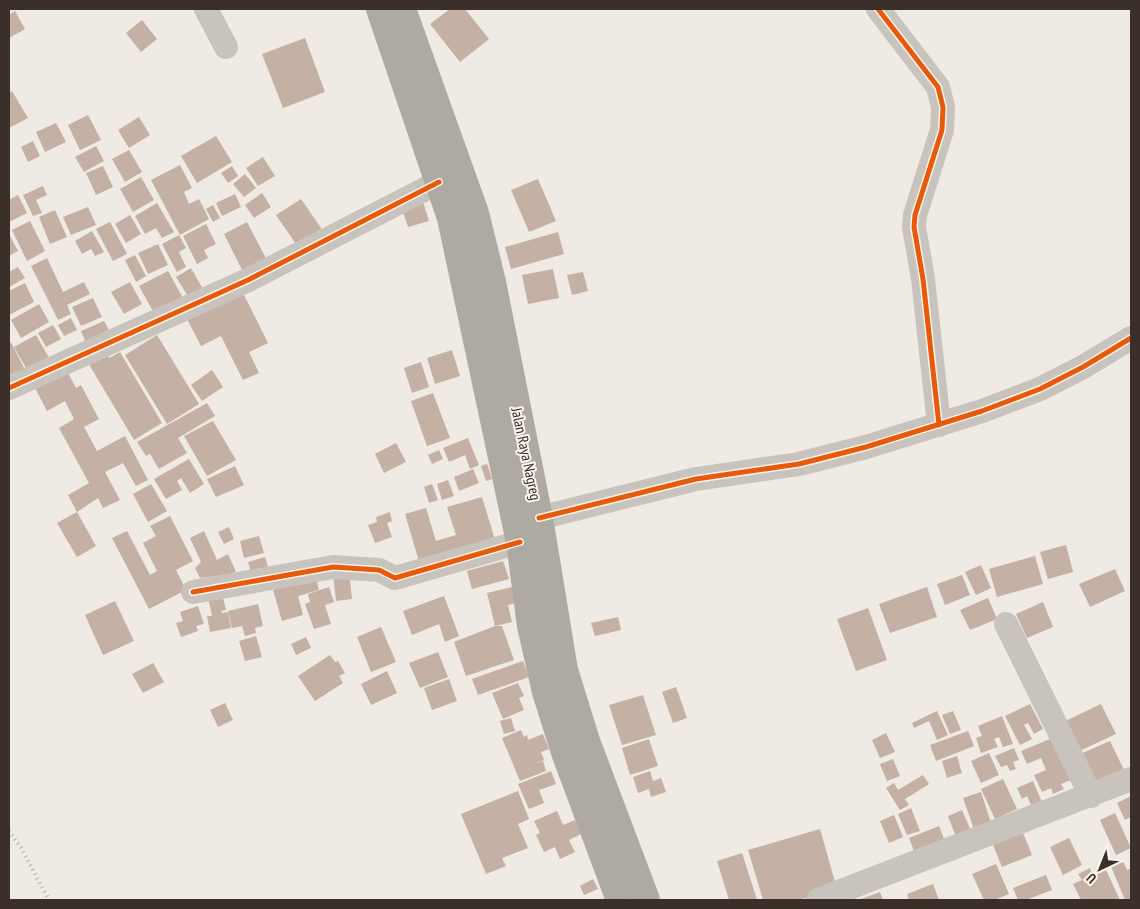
<svg xmlns="http://www.w3.org/2000/svg" width="1140" height="909" font-family="'PT Sans Narrow',sans-serif">
	<rect width="100%" height="100%" fill="#efeae3"/>
	<!-- building -->
	<g fill="#c4b0a4">
		<polygon points="450,9 465,9 489,39 460,62 430,24"/>
		<polygon points="15,11 25,29 9,38 9,15"/>
		<polygon points="142,20 157,39 141,52 126,33"/>
		<polygon points="305,38 325,92 283,108 262,54"/>
		<polygon points="12,91 28,118 9,128 9,93"/>
		<polygon points="88,115 101,140 80,150 68,125"/>
		<polygon points="139,117 150,135 129,148 118,130"/>
		<polygon points="56,123 66,142 45,152 36,132"/>
		<polygon points="216,136 232,162 197,183 181,156"/>
		<polygon points="33,141 40,156 28,162 21,147"/>
		<polygon points="96,146 104,161 84,172 75,157"/>
		<polygon points="129,150 142,172 125,182 112,159"/>
		<polygon points="263,157 275,176 258,186 246,168"/>
		<polygon points="180,165 192,188 184,192 189,204 199,199 209,219 180,235 151,180"/>
		<polygon points="103,166 113,187 96,195 86,173"/>
		<polygon points="232,166 238,176 228,183 221,173"/>
		<polygon points="245,174 256,188 244,197 233,184"/>
		<polygon points="141,177 154,200 133,212 120,189"/>
		<polygon points="538,179 556,221 529,232 511,190"/>
		<polygon points="43,186 47,195 36,200 42,213 33,216 23,195"/>
		<polygon points="262,193 271,207 254,218 245,205"/>
		<polygon points="235,194 241,207 222,216 216,203"/>
		<polygon points="18,195 27,213 9,222 9,200"/>
		<polygon points="301,199 323,231 298,247 276,215"/>
		<polygon points="422,199 429,221 408,227 401,206"/>
		<polygon points="157,203 174,232 162,238 156,228 145,234 135,216"/>
		<polygon points="213,205 220,218 213,222 206,209"/>
		<polygon points="88,207 96,225 71,235 63,217"/>
		<polygon points="55,210 67,237 50,244 39,217"/>
		<polygon points="130,215 141,234 126,243 115,224"/>
		<polygon points="30,221 45,251 27,261 12,230"/>
		<polygon points="110,222 127,254 113,261 96,229"/>
		<polygon points="247,222 270,266 246,278 224,234"/>
		<polygon points="206,224 216,244 204,250 208,258 197,264 183,236"/>
		<polygon points="92,231 104,252 95,256 91,249 82,254 75,241"/>
		<polygon points="558,232 564,254 511,269 505,247"/>
		<polygon points="9,234 18,251 9,256"/>
		<polygon points="179,235 186,248 179,252 186,267 177,272 162,244"/>
		<polygon points="158,244 168,265 148,274 138,253"/>
		<polygon points="135,255 146,276 136,282 125,260"/>
		<polygon points="47,258 63,292 84,282 90,294 67,305 71,314 58,320 31,266"/>
		<polygon points="18,267 25,278 9,287 9,272"/>
		<polygon points="191,268 203,289 189,298 176,277"/>
		<polygon points="553,269 559,298 528,304 522,275"/>
		<polygon points="168,271 183,298 154,313 139,286"/>
		<polygon points="583,272 588,291 572,295 567,275"/>
		<polygon points="130,282 142,304 124,314 111,292"/>
		<polygon points="25,283 34,302 9,315 9,291"/>
		<polygon points="241,289 268,343 249,352 259,373 243,380 221,336 201,346 186,317"/>
		<polygon points="93,298 102,317 81,326 72,307"/>
		<polygon points="39,304 49,322 21,338 11,320"/>
		<polygon points="71,318 77,330 64,336 58,325"/>
		<polygon points="104,321 112,336 88,347 81,331"/>
		<polygon points="53,325 61,339 46,347 38,333"/>
		<polygon points="36,335 52,363 30,375 14,347"/>
		<polygon points="157,335 199,404 167,424 125,355"/>
		<polygon points="11,342 25,370 10,377 9,344"/>
		<polygon points="105,350 109,358 120,352 162,423 134,440 87,361"/>
		<polygon points="452,350 460,376 435,384 427,358"/>
		<polygon points="421,362 429,387 412,393 404,368"/>
		<polygon points="64,365 76,388 81,385 99,419 84,427 97,451 125,436 148,480 136,486 123,463 105,472 120,500 103,508 98,498 77,512 68,495 89,483 59,428 74,419 65,401 47,411 32,382"/>
		<polygon points="212,370 223,387 202,401 191,385"/>
		<polygon points="433,393 450,438 427,446 411,401"/>
		<polygon points="207,403 215,416 178,438 187,453 159,469 150,454 146,456 137,442"/>
		<polygon points="213,421 236,460 207,476 184,436"/>
		<polygon points="468,438 479,465 470,469 465,455 449,462 443,448"/>
		<polygon points="396,443 406,462 384,473 375,454"/>
		<polygon points="439,450 443,459 432,464 428,455"/>
		<polygon points="189,459 204,484 190,493 181,478 177,481 182,490 166,499 154,479"/>
		<polygon points="487,464 492,479 486,481 481,466"/>
		<polygon points="235,466 244,485 216,497 207,479"/>
		<polygon points="473,469 479,483 459,491 454,477"/>
		<polygon points="448,480 454,496 442,500 437,484"/>
		<polygon points="151,484 167,511 148,522 133,494"/>
		<polygon points="432,484 438,500 429,503 424,487"/>
		<polygon points="482,497 496,543 420,565 405,514 426,508 436,541 456,535 447,507"/>
		<polygon points="77,512 96,546 77,557 57,523"/>
		<polygon points="390,512 392,521 387,523 392,537 375,543 368,525 377,522 376,517"/>
		<polygon points="170,516 193,561 176,570 186,590 149,609 112,538 127,531 150,575 157,571 143,543 156,536 150,526"/>
		<polygon points="229,527 234,539 224,544 218,532"/>
		<polygon points="204,531 217,560 228,554 236,572 228,575 200,578 195,568 201,562 190,538"/>
		<polygon points="259,536 264,553 244,558 240,541"/>
		<polygon points="1066,545 1073,572 1048,579 1040,552"/>
		<polygon points="1035,556 1043,584 997,597 989,569"/>
		<polygon points="265,557 270,574 253,579 248,562"/>
		<polygon points="503,561 509,579 472,589 467,571"/>
		<polygon points="981,565 991,588 976,595 965,572"/>
		<polygon points="1115,569 1125,591 1090,607 1079,584"/>
		<polygon points="349,572 352,599 336,601 333,574"/>
		<polygon points="962,575 970,595 945,605 937,584"/>
		<polygon points="316,578 319,590 298,596 303,615 282,621 273,590"/>
		<polygon points="329,587 334,602 325,605 331,624 314,629 305,604 310,602 308,594"/>
		<polygon points="512,587 516,603 508,605 512,622 495,626 487,593"/>
		<polygon points="927,587 937,617 890,633 879,604"/>
		<polygon points="222,594 226,610 221,611 222,613 228,612 231,628 210,632 207,616 212,616 208,597"/>
		<polygon points="444,596 459,636 445,642 439,624 412,635 403,611"/>
		<polygon points="988,598 997,619 970,630 960,610"/>
		<polygon points="115,601 134,641 103,655 85,615"/>
		<polygon points="1043,602 1053,627 1027,638 1016,614"/>
		<polygon points="258,604 263,626 255,628 256,633 245,636 242,626 232,628 228,611"/>
		<polygon points="198,606 204,624 196,626 198,631 181,637 176,623 183,621 180,612"/>
		<polygon points="868,608 887,660 856,671 837,619"/>
		<polygon points="618,617 621,630 595,636 591,623"/>
		<polygon points="495,626 502,626 514,660 466,676 454,642"/>
		<polygon points="381,627 396,662 371,672 357,637"/>
		<polygon points="256,636 262,657 245,661 239,641"/>
		<polygon points="306,637 311,648 296,655 291,644"/>
		<polygon points="438,652 448,677 420,688 409,663"/>
		<polygon points="330,655 335,662 338,661 345,673 339,676 343,683 315,701 298,676"/>
		<polygon points="523,661 529,677 478,695 472,679"/>
		<polygon points="153,663 164,682 143,693 132,674"/>
		<polygon points="387,671 397,693 371,705 361,684"/>
		<polygon points="449,679 457,701 432,710 424,688"/>
		<polygon points="518,683 524,696 519,698 524,710 503,719 492,693"/>
		<polygon points="676,687 687,718 673,723 662,692"/>
		<polygon points="643,695 656,735 622,745 609,705"/>
		<polygon points="225,703 233,720 218,727 210,710"/>
		<polygon points="1030,704 1043,729 1034,734 1028,723 1024,725 1032,739 1020,745 1005,716"/>
		<polygon points="1101,704 1116,734 1075,753 1061,723"/>
		<polygon points="937,711 948,735 937,740 929,721 914,728 912,723"/>
		<polygon points="953,711 961,730 950,734 942,715"/>
		<polygon points="1002,716 1013,744 1003,747 999,737 994,739 998,747 981,753 976,738 982,736 978,726"/>
		<polygon points="511,718 515,731 504,734 500,721"/>
		<polygon points="521,730 524,737 527,735 528,740 543,734 549,749 541,752 544,760 531,765 543,761 546,771 520,781 502,738"/>
		<polygon points="968,731 974,746 936,761 930,745"/>
		<polygon points="886,733 895,752 880,758 872,740"/>
		<polygon points="1055,737 1073,779 1061,784 1064,789 1053,794 1051,788 1042,792 1034,775 1046,770 1041,758 1027,764 1021,751"/>
		<polygon points="649,739 658,766 630,775 622,748"/>
		<polygon points="1110,741 1125,772 1092,786 1078,755"/>
		<polygon points="1014,748 1019,760 1013,762 1016,769 1010,771 1007,765 1001,767 995,756"/>
		<polygon points="989,753 999,775 981,783 971,761"/>
		<polygon points="957,756 962,773 947,778 942,761"/>
		<polygon points="893,759 900,776 887,781 880,764"/>
		<polygon points="551,771 556,784 539,790 544,803 529,809 518,784"/>
		<polygon points="650,771 653,781 661,778 666,792 651,797 649,789 638,793 633,777"/>
		<polygon points="923,775 929,784 905,799 909,805 900,810 886,788 894,783 898,790"/>
		<polygon points="1003,779 1017,809 995,819 981,789"/>
		<polygon points="1033,781 1044,807 1034,812 1027,796 1022,799 1017,788"/>
		<polygon points="518,791 529,819 518,824 528,848 502,858 506,866 486,874 461,814"/>
		<polygon points="981,792 991,823 974,829 963,798"/>
		<polygon points="1131,796 1131,817 1125,820 1117,803"/>
		<polygon points="911,808 920,831 907,835 898,814"/>
		<polygon points="962,810 971,831 956,837 948,816"/>
		<polygon points="557,811 563,825 575,820 581,834 569,840 575,852 560,859 555,847 544,852 536,835 540,833 534,821"/>
		<polygon points="1115,813 1131,848 1116,855 1100,820"/>
		<polygon points="894,815 903,837 889,843 880,821"/>
		<polygon points="939,826 946,844 916,856 909,838"/>
		<polygon points="820,829 837,889 799,900 763,900 748,850"/>
		<polygon points="1023,833 1032,855 1002,867 993,845"/>
		<polygon points="1069,838 1082,865 1063,875 1050,847"/>
		<polygon points="742,853 757,900 729,900 717,861"/>
		<polygon points="1122,859 1127,870 1131,868 1131,900 1125,900 1110,864"/>
		<polygon points="996,864 1009,894 994,900 984,900 972,874"/>
		<polygon points="1090,868 1093,876 1106,870 1120,900 1081,900 1073,884 1082,880 1078,874"/>
		<polygon points="1046,875 1052,890 1026,900 1018,900 1013,888"/>
		<polygon points="593,879 598,889 584,895 580,886"/>
		<polygon points="933,884 939,900 909,900 907,894"/>
		<polygon points="880,892 883,900 858,900"/>
	</g>
	<g fill="none" stroke-linecap="round" stroke-linejoin="round">
		<!-- minor -->
		<g stroke="#c8c3bc" stroke-width="24">
			<polyline points="206,9 226,47"/>
			<polyline points="878,9 938,87 943,107 942,130 915,215 914,227 923,279 939,425"/>
			<polyline points="9,388 248,280 439,182"/>
			<polyline points="539,518 696,479 799,464 866,447 982,411 1040,389 1083,367 1131,338"/>
			<polyline points="193,592 333,567 379,570 395,578 520,542"/>
			<polyline points="1006,624 1091,796"/>
			<polyline points="818,900 1131,779"/>
		</g>
		<!-- highway -->
		<g stroke="#aea9a2" stroke-width="28">
			<polyline points="380,9 451,218 520,542 531,626 546,692 566,755 620,900"/>
			<polyline points="402,9 475,213 492,282 539,518 564,670 586,741 646,900"/>
		</g>
		<!-- rail -->
		<polyline stroke="#b0aba6" stroke-width="4" stroke-dasharray="1 4" stroke-linecap="butt" points="9,831 21,848 49,900"/>
		<!-- cycleway casing -->
		<g stroke="#fbf5eb" stroke-width="8">
			<g id="cycleway">
				<polyline points="878,9 938,87 943,107 942,130 915,215 914,227 923,279 939,425"/>
				<polyline points="9,388 248,280 439,182"/>
				<polyline points="539,518 696,479 799,464 866,447 982,411 1040,389 1083,367 1131,338"/>
				<polyline points="193,592 333,567 379,570 395,578 520,542"/>
			</g>
		</g>
		<!-- cycleway -->
		<use href="#cycleway" stroke="#e8590c" stroke-width="5"/>
	</g>
	<g text-anchor="middle" stroke-width="4" stroke-linejoin="round" paint-order="stroke">
		<!-- street labels -->
		<g font-size="15" fill="#3a3029" stroke="#fbf5eb">
			<text transform="translate(526 454) rotate(78)" y="5">Jalan Raya Nagreg</text>
		</g>
	</g>
	<!-- border -->
	<rect width="1140" height="909" fill="none" stroke="#3a3029" stroke-width="20"/>
	<!-- north arrow -->
	<g transform="translate(1100 869) rotate(223)" stroke="#fbf5eb" stroke-width="4" paint-order="stroke">
	<path d="M0-4L9 19L0 12L-9 19Z" fill="#3a3029"/>
	<text y="-8" font-size="14" font-weight="bold" text-anchor="middle" fill="#3a3029">U</text>
	</g>
</svg>
